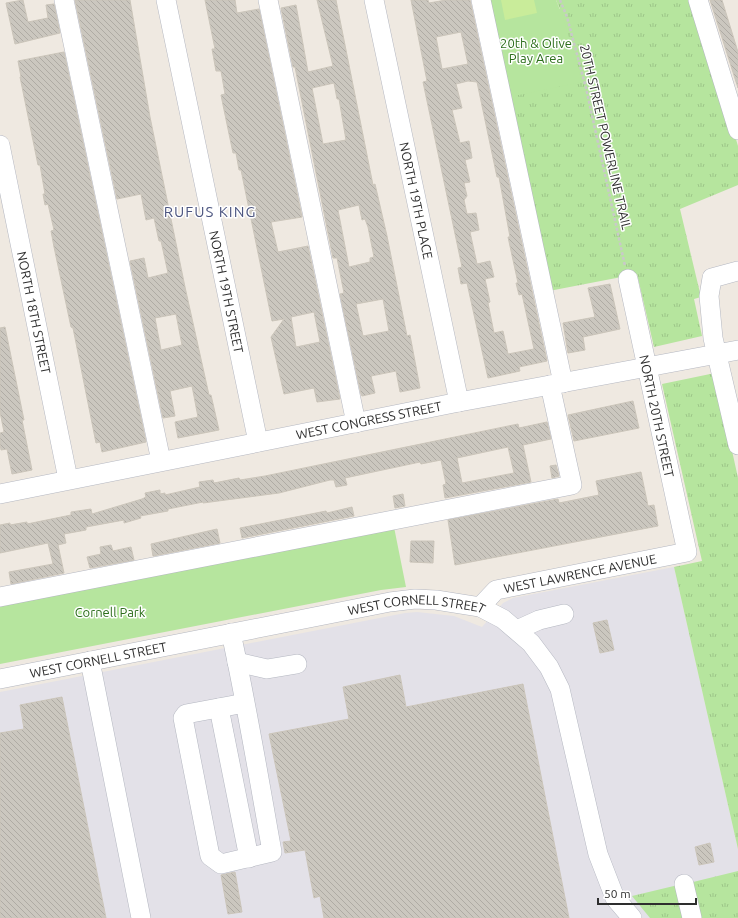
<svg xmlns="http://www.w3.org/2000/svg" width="738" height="918" font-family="Ubuntu,sans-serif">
	<defs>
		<pattern id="grass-tufts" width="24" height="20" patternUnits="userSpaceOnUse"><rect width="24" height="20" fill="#b6e59e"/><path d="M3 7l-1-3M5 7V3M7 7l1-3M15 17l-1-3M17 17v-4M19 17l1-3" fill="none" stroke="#9dc588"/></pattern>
		<pattern id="building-back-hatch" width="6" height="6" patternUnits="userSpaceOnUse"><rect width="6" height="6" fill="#cbc7bf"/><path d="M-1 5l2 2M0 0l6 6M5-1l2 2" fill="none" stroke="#afaba4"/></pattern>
	</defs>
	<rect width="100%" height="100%" fill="#efe9e1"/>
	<!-- industrial -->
	<polygon fill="#e3e1e8" points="674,567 738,849 738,918 0,918 0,692 405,613 417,612 454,616 482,627 503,603 513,598"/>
	<!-- grass -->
	<g fill="url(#grass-tufts)">
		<polygon points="556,0 694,0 738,146 738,185 680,209 701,297 694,299 702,336 654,347 637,274 549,291 493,24 560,9"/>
		<polygon points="715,373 738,478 738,849 674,567 702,561 662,384"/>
		<polygon points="738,871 738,918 698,918 689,883"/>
		<polygon points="678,885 685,918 650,918 632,896"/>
	</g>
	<!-- park -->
	<g fill="#b6e59e">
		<polygon points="488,0 556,0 563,17 582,82 509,97"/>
		<polygon points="394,527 406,587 381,590 0,664 0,603"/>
	</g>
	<!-- pitch -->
	<polygon fill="#c9ec9a" points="501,0 534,0 537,13 505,20"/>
	<!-- building -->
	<g fill="url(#building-back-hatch)" stroke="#cbc5ba" fill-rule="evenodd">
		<polygon points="23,0 28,22 48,18 46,5 54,4 60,33 15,44 6,3"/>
		<path d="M 75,0 L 130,0 L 150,117 L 185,287 L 209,395 L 211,395 L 219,430 L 178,438 L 175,422 L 198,417 L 192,386 L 170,391 L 175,416 L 163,418 L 130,261 L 144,258 L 148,278 L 168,273 L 161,241 L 159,241 L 154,218 L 146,220 L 141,194 L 117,199 ZM 176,314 L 182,345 L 161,350 L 155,318 Z"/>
		<path d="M 205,0 L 235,0 L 237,13 L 259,9 L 302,217 L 271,222 L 278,252 L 308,246 L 340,399 L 317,402 L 314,388 L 284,394 L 271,337 L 284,319 L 272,321 L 241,170 L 239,170 L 236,153 L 233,153 L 223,105 L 221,95 L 225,94 L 221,71 L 216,71 L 212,49 L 215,49 ZM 314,312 L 320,342 L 296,347 L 291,317 Z"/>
		<path d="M 317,0 L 336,0 L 373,185 L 375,184 L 387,236 L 407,336 L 410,335 L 420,388 L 400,392 L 396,371 L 371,376 L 375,393 L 362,396 L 361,394 L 340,294 L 344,293 L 337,258 L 333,258 L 295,67 L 293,67 L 281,8 L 296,5 L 308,72 L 333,66 ZM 334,83 L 337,99 L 339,99 L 346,140 L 323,144 L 312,88 ZM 359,205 L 362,220 L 365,219 L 368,227 L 374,257 L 370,258 L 370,262 L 349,267 L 338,210 ZM 383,299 L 389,331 L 363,336 L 356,304 Z"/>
		<path d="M 411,0 L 428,0 L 429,3 L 446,0 L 470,0 L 547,361 L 519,367 L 520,371 L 488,378 L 467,283 L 461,284 L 458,268 L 462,267 L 423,82 L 427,81 ZM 461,32 L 468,64 L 442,69 L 436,37 ZM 468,81 L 477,82 L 497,177 L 499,177 L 510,237 L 508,237 L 518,283 L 516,283 L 519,295 L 522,294 L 534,349 L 508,354 L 503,331 L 494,333 L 488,303 L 490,302 L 485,279 L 494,277 L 490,261 L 477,264 L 470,232 L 479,230 L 476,213 L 467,214 L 464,200 L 467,196 L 464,183 L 470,182 L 465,160 L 472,158 L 469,141 L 460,143 L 452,110 L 462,108 L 456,84 Z"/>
		<polygon points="710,0 722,0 738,52 738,88"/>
		<polygon points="64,52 146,442 102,452 100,442 96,443 73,328 71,327 54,247 51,231 54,230 48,204 45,205 43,194 45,194 40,165 38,165 20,77 21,77 18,61"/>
		<polygon points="610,284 620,329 583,337 585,350 568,353 563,323 595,317 588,288"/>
		<polygon points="5,327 24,420 22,420 32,470 12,474 7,449 1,450 0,444 0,433 4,432 0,412 0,328"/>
		<polygon points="633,401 639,428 574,441 568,415"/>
		<path d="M 547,422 L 551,439 L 523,445 L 531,482 L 445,498 L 443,485 L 446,484 L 441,460 L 421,464 L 420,462 L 345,478 L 347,485 L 336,487 L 334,480 L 330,480 L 279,493 L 203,503 L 203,502 L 168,509 L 168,511 L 140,516 L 141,518 L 124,523 L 124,520 L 86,527 L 86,530 L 64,534 L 66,543 L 58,545 L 64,573 L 11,584 L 9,572 L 53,564 L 48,543 L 0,553 L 0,525 L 10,523 L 10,525 L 27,522 L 27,524 L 71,515 L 71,512 L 91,509 L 92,514 L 142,499 L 146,497 L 145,493 L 160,490 L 160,494 L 165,493 L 165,495 L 200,487 L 199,482 L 213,480 L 214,483 L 239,478 L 240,480 L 265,476 L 518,424 L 519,428 ZM 508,447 L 514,473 L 462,483 L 457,458 Z"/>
		<polygon points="556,465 559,476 552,478 550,466"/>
		<polygon points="641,472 648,506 654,505 658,526 455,565 448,520 558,499 559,503 599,495 596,481"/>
		<polygon points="403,494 405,506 395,508 393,496"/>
		<polygon points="352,507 354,516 242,538 240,528 326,511 327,513"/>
		<polygon points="217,529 220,543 153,556 151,544"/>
		<polygon points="411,541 434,541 433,563 410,562"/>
		<polygon points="111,545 113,551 131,547 134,560 90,568 87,557 101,554 100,547"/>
		<polygon points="607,620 614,650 600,653 593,623"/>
		<polygon points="400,675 406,707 523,684 569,918 324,918 320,896 314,898 305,850 285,853 283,842 291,841 269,734 349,719 343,687"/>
		<polygon points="62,697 106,918 0,918 0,733 24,729 20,705"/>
		<polygon points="710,843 714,862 699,865 695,847"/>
		<polygon points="235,872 242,912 228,914 221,875"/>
	</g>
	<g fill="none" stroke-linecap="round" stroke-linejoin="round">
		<!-- minor casing -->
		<g stroke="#b4b7c1" stroke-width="20">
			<g id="minor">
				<polyline points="64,0 161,461"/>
				<path id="s1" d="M 166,0 L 258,442"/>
				<polyline points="268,0 356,423"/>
				<path id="s2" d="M 374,0 L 459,402"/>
				<polyline points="481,0 563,383"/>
				<polyline points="698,0 738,130"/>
				<path id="s3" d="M 0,145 L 68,479"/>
				<polyline points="738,271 712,278 709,296 713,338 738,445"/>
				<path id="s4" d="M 0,494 L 459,402 L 738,350"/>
				<polyline points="0,597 572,485 550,385"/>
				<path id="s5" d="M 480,607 L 496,590 L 687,552 L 628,279"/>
				<polyline points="517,630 539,620 564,614"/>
				<path d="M 231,633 C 247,706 259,779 272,852 L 221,864 L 210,856 L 183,718 L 186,714 L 245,703"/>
				<polyline points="90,661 141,918"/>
				<polyline points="237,662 267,669 297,664"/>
				<path id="s6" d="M 0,679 L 390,602 L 415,599 L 436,600 L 480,607 L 503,619 L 531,643 L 549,667 L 560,689 L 598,854 L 615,898 L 632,918"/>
				<polyline points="219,708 249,858"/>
				<polyline points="684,884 692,918"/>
			</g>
		</g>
		<!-- path -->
		<polyline stroke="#c9c9c9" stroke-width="2.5" stroke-dasharray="3 2" stroke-linecap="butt" points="560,0 567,17 586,88 625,266"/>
		<!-- minor -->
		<use href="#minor" stroke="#fff" stroke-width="19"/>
	</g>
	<g text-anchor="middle" stroke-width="3" stroke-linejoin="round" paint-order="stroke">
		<!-- park labels -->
		<g font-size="13" fill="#2c6e1b" stroke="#fff">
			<text x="536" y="48">20th &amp; Olive<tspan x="536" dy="15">Play Area</tspan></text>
			<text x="110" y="617">Cornell Park</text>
		</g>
		<!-- street labels -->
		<g font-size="13" fill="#2e2e2e" stroke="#fff">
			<text transform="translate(606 137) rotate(77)" y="5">20TH STREET POWERLINE TRAIL</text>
			<text dy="5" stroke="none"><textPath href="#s2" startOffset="205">NORTH 19TH PLACE</textPath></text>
			<text dy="5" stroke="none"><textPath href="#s1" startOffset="298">NORTH 19TH STREET</textPath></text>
			<text dy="5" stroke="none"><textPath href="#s3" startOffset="171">NORTH 18TH STREET</textPath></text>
			<text transform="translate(657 416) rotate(78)" y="5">NORTH 20TH STREET</text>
			<text dy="5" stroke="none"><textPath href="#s4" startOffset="376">WEST CONGRESS STREET</textPath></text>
			<text dy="5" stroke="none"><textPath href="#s5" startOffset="109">WEST LAWRENCE AVENUE</textPath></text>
			<text dy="5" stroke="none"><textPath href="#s6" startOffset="424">WEST CORNELL STREET</textPath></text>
			<text dy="5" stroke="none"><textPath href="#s6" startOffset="100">WEST CORNELL STREET</textPath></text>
		</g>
		<!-- quarter labels -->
		<g font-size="15" letter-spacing="1" fill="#4d5680" stroke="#fff">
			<text x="210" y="217">RUFUS KING</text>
		</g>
	</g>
	<!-- scale -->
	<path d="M598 898v6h98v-6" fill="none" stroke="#2e2e2e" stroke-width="2"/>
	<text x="604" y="898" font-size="12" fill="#2e2e2e" stroke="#ffffff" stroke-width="3" paint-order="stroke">50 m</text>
</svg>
